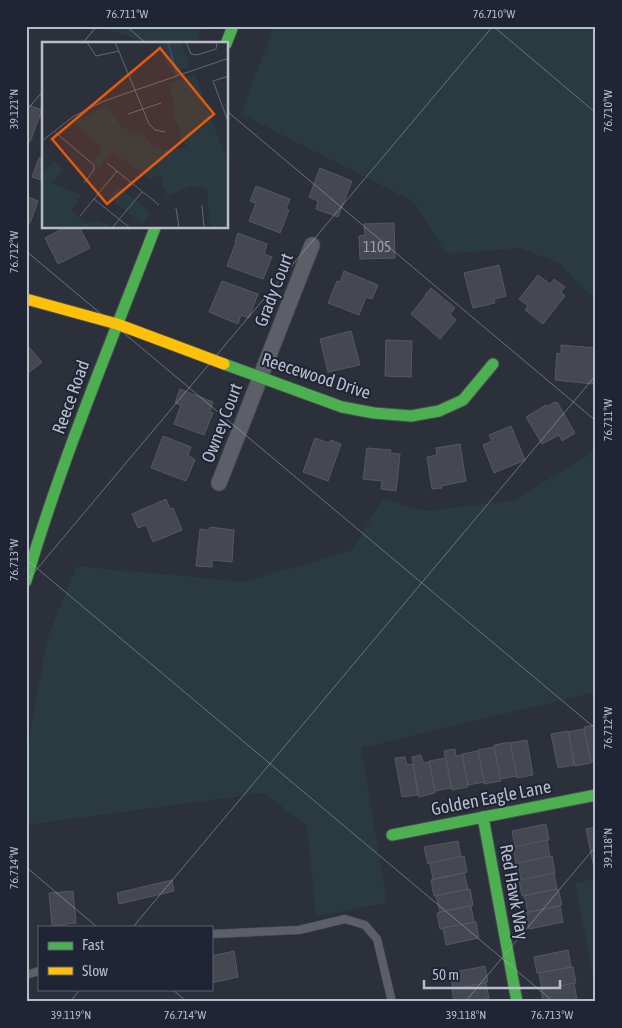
<svg xmlns="http://www.w3.org/2000/svg" width="622" height="1028" font-family="'Asap Condensed',sans-serif">
	<rect width="100%" height="100%" fill="#2c303a"/>
	<!-- green -->
	<g fill="#293a40">
		<polygon points="96,26 202,26 196,44 152,44"/>
		<polygon points="274,26 596,26 596,295 589,295 559,263 520,248 446,254 414,202 241,114"/>
		<polygon points="596,445 596,692 361,748 387,903 316,916 307,826 264,793 26,825 26,756 47,639 77,566 245,582 352,550 383,499 425,511 515,500 591,453"/>
		<polygon points="596,879 596,980 594,981 575,883"/>
	</g>
	<!-- building -->
	<g fill="#454851" stroke="#545861">
		<polygon points="26,104 42,110 30,142 26,141"/>
		<polygon points="39,158 44,160 44,181 32,177"/>
		<polygon points="320,168 352,181 338,217 316,209 318,201 309,197"/>
		<polygon points="256,186 290,199 286,209 289,210 280,233 249,221 256,203 250,201"/>
		<polygon points="26,196 38,201 30,223 26,221"/>
		<polygon points="394,223 395,258 360,259 359,236 365,235 364,224"/>
		<polygon points="61,228 80,228 90,248 58,264 45,238 62,229"/>
		<polygon points="238,233 267,244 264,254 272,257 263,279 227,266 236,242 235,242"/>
		<polygon points="499,265 506,296 494,299 495,303 473,308 464,273"/>
		<polygon points="344,271 378,285 372,299 366,297 359,315 328,303 337,281 340,282"/>
		<polygon points="538,275 550,284 554,279 565,287 561,292 565,296 543,324 525,310 528,306 519,299"/>
		<polygon points="222,281 258,294 249,318 241,315 238,324 209,312"/>
		<polygon points="431,288 455,308 450,314 456,320 440,339 411,314 426,295 425,295"/>
		<polygon points="351,331 360,365 328,372 320,339"/>
		<polygon points="386,340 412,341 411,377 385,376"/>
		<polygon points="26,344 42,362 26,375"/>
		<polygon points="561,345 596,348 596,373 595,373 593,384 555,380 557,353 561,354"/>
		<polygon points="180,389 213,402 210,412 213,413 204,435 174,424 181,405 175,403"/>
		<polygon points="555,402 556,403 557,402 575,433 562,441 559,435 542,444 526,417 546,405 548,406"/>
		<polygon points="511,426 525,460 494,473 483,445 492,441 489,435"/>
		<polygon points="163,436 191,447 188,455 195,460 186,481 151,468"/>
		<polygon points="315,438 329,443 331,440 341,444 328,481 303,472"/>
		<polygon points="460,444 466,481 441,486 442,488 432,489 427,457 437,455 436,448"/>
		<polygon points="367,448 391,450 390,453 400,454 396,491 381,489 382,481 363,479"/>
		<polygon points="166,499 170,509 173,508 182,530 153,542 146,525 138,528 132,514"/>
		<polygon points="210,527 234,530 232,562 212,560 212,567 196,566 200,529 209,530"/>
		<polygon points="596,725 596,761 591,762 584,727"/>
		<polygon points="584,729 591,763 575,766 568,732"/>
		<polygon points="568,731 574,765 558,768 551,734"/>
		<polygon points="527,740 533,775 517,778 510,743"/>
		<polygon points="510,742 517,776 500,779 494,745"/>
		<polygon points="494,747 501,781 484,784 478,750"/>
		<polygon points="455,749 456,756 462,755 468,787 452,790 444,751"/>
		<polygon points="478,751 484,782 468,785 462,754"/>
		<polygon points="421,755 423,763 430,762 435,793 419,797 412,757"/>
		<polygon points="405,757 407,765 413,764 418,795 402,797 395,758"/>
		<polygon points="446,758 451,788 435,791 429,761"/>
		<polygon points="546,824 549,840 515,847 512,831"/>
		<polygon points="596,827 596,868 594,868 586,829"/>
		<polygon points="547,840 550,857 516,864 513,847"/>
		<polygon points="458,841 461,857 428,864 424,847"/>
		<polygon points="464,856 467,872 433,879 430,863"/>
		<polygon points="552,856 555,873 521,880 518,863"/>
		<polygon points="464,873 468,889 434,896 431,880"/>
		<polygon points="554,873 557,889 522,896 519,880"/>
		<polygon points="172,880 174,891 119,904 117,893"/>
		<polygon points="470,889 473,905 440,912 436,896"/>
		<polygon points="558,889 562,905 528,912 524,896"/>
		<polygon points="73,891 76,923 52,926 49,893"/>
		<polygon points="471,906 474,922 440,929 437,913"/>
		<polygon points="560,906 563,922 529,929 525,913"/>
		<polygon points="476,922 479,938 446,945 443,928"/>
		<polygon points="568,950 571,967 537,973 534,957"/>
		<polygon points="234,951 238,977 211,983 211,956"/>
		<polygon points="485,966 488,982 453,989 450,973"/>
		<polygon points="573,967 576,983 542,990 539,973"/>
		<polygon points="486,983 489,999 474,1002 454,1002 452,989"/>
		<polygon points="574,983 577,1000 566,1002 543,1002 541,990"/>
	</g>
	<g fill="none" stroke-linecap="round" stroke-linejoin="round">
		<!-- lane casing -->
		<g stroke="#484b52" stroke-width="9">
			<g id="lane">
				<polyline points="211,934 299,930 345,919 365,925 377,939 392,1002"/>
				<polyline points="26,975 39,971"/>
			</g>
		</g>
		<!-- street casing -->
		<g stroke="#484b52" stroke-width="17">
			<polyline id="street" points="219,483 312,245"/>
		</g>
		<!-- fast casing -->
		<g stroke="#484b52" stroke-width="13">
			<g id="fast">
				<polyline points="226,44 233,26"/>
				<polyline points="224,364 342,407 374,413 411,416 439,411 463,400 493,364"/>
				<path d="M 26,581 C 61,461 110,345 155,228"/>
				<polyline points="483,817 517,1002"/>
				<polyline points="392,835 596,795"/>
			</g>
		</g>
		<!-- slow casing -->
		<g stroke="#484b52" stroke-width="13">
			<polyline id="slow" points="26,299 117,324 224,364"/>
		</g>
		<!-- lane -->
		<use href="#lane" stroke="#5c5f68" stroke-width="8"/>
		<!-- street -->
		<use href="#street" stroke="#5c5f68" stroke-width="15"/>
		<!-- fast -->
		<use href="#fast" stroke="#4caf50" stroke-width="11"/>
		<!-- slow -->
		<use href="#slow" stroke="#ffc107" stroke-width="11"/>
	</g>
	<!-- ticks -->
	<path fill="none" stroke="#b7bcca" stroke-width="1" stroke-opacity="0.45" d="M 126,26 L 147,44M 493,26 L 596,113M 82,44 L 97,26M 26,111 L 44,90M 228,112 L 596,421M 26,251 L 596,729M 26,559 L 554,1002M 26,582 L 493,26M 26,867 L 97,927M 133,927 L 596,375M 172,989 L 187,1002M 70,1002 L 80,989M 465,1002 L 596,846"/>
	<g text-anchor="middle" stroke-width="4" stroke-linejoin="round" paint-order="stroke">
		<!-- number labels -->
		<g font-size="15" fill="#9a9fac">
			<text x="377" y="252">1105</text>
		</g>
		<!-- street labels -->
		<g font-size="18" fill="#b7bcca" stroke="#1f2535">
			<text transform="translate(274 290) rotate(-69)" y="6">Grady Court</text>
			<text transform="translate(316 376) rotate(18)" y="6">Reecewood Drive</text>
			<text transform="translate(71 397) rotate(-70)" y="6">Reece Road</text>
			<text transform="translate(222 423) rotate(-69)" y="6">Owney Court</text>
			<text transform="translate(491 798) rotate(-11)" y="6">Golden Eagle Lane</text>
			<text transform="translate(514 892) rotate(80)" y="6">Red Hawk Way</text>
		</g>
	</g>
	<!-- overview -->
	<g transform="translate(42 42)">
		<rect width="186" height="186" fill="#2c303a"/>
		<path d="M 116,0 L 139,0 L 148,25 L 129,31 ZM 153,32 L 186,122 L 186,186 L 171,186 L 167,179 L 165,147 L 148,144 L 126,154 L 119,143 L 121,138 L 118,133 L 108,137 L 71,110 L 57,126 L 50,120 L 58,111 L 58,104 L 32,80 L 65,64 L 78,83 L 91,92 L 99,90 L 111,104 L 122,108 L 145,105 L 138,94 L 137,83 L 130,75 L 133,67 L 127,42 ZM 12,120 L 22,128 L 10,141 L 39,153 L 29,169 L 44,181 L 55,178 L 66,183 L 64,186 L 0,185 L 0,132 ZM 76,144 L 108,171 L 100,182 L 67,155 Z" fill="#293a40"/>
		<path fill="none" stroke="#394563" stroke-width="2.5" d="M 126,0 L 135,33"/>
		<path fill="none" stroke="#646874" stroke-width="1" d="M 45,0 L 54,14 L 77,9M 73,0 L 107,82 L 113,88 L 123,90M 144,0 L 149,12 L 155,13 L 174,7 L 175,0M 187,34 L 171,39 L 187,82M 86,72 L 119,61M 13,90 L 52,123 L 52,128 L 42,141M 0,99 L 32,74 L 62,59 L 187,16M 65,121 L 117,163M 52,157 L 88,186M 160,163 L 162,186M 134,166 L 137,186M 38,174 L 75,129M 70,186 L 100,150"/>
		<path fill="#e8590c" fill-opacity="0.15" stroke="#e8590c" stroke-width="2.5" d="M 118,6 L 172,72 L 65,162 L 10,97 Z"/>
		<rect width="186" height="186" fill="none" stroke="#b7bcca" stroke-width="2.5"/>
	</g>
	<!-- border -->
	<rect width="622" height="1028" fill="none" stroke="#1f2535" stroke-width="55"/>
	<!-- legend -->
	<rect x="38" y="926" width="175" height="65" fill="#1f2535" stroke="#5c6171"/>
	<rect x="48" y="942" width="25" height="8" fill="#4caf50" stroke="#5c6171"/>
	<text x="82" y="950" font-size="15" fill="#b7bcca">Fast</text>
	<rect x="48" y="967" width="25" height="8" fill="#ffc107" stroke="#5c6171"/>
	<text x="82" y="976" font-size="15" fill="#b7bcca">Slow</text>
	<!-- scale -->
	<path d="M424 980v8h136v-8" fill="none" stroke="#b7bcca" stroke-width="2.5"/>
	<text x="432" y="980" font-size="15" fill="#b7bcca" stroke="#1f2535" stroke-width="4" paint-order="stroke">50 m</text>
	<rect x="28" y="28" width="566" height="972" fill="none" stroke="#b7bcca" stroke-width="2"/>
	<g font-size="12" text-anchor="middle" fill="#b7bcca">
		<text x="127" y="18">76.711°W</text>
		<text x="494" y="18">76.710°W</text>
		<text transform="translate(14 109) rotate(-90)" y="4">39.121°N</text>
		<text transform="translate(608 111) rotate(-90)" y="4">76.710°W</text>
		<text transform="translate(14 252) rotate(-90)" y="4">76.712°W</text>
		<text transform="translate(608 420) rotate(-90)" y="4">76.711°W</text>
		<text transform="translate(14 560) rotate(-90)" y="4">76.713°W</text>
		<text transform="translate(608 728) rotate(-90)" y="4">76.712°W</text>
		<text transform="translate(608 848) rotate(-90)" y="4">39.118°N</text>
		<text transform="translate(14 868) rotate(-90)" y="4">76.714°W</text>
		<text x="71" y="1019">39.119°N</text>
		<text x="185" y="1019">76.714°W</text>
		<text x="466" y="1019">39.118°N</text>
		<text x="552" y="1019">76.713°W</text>
	</g>
</svg>
